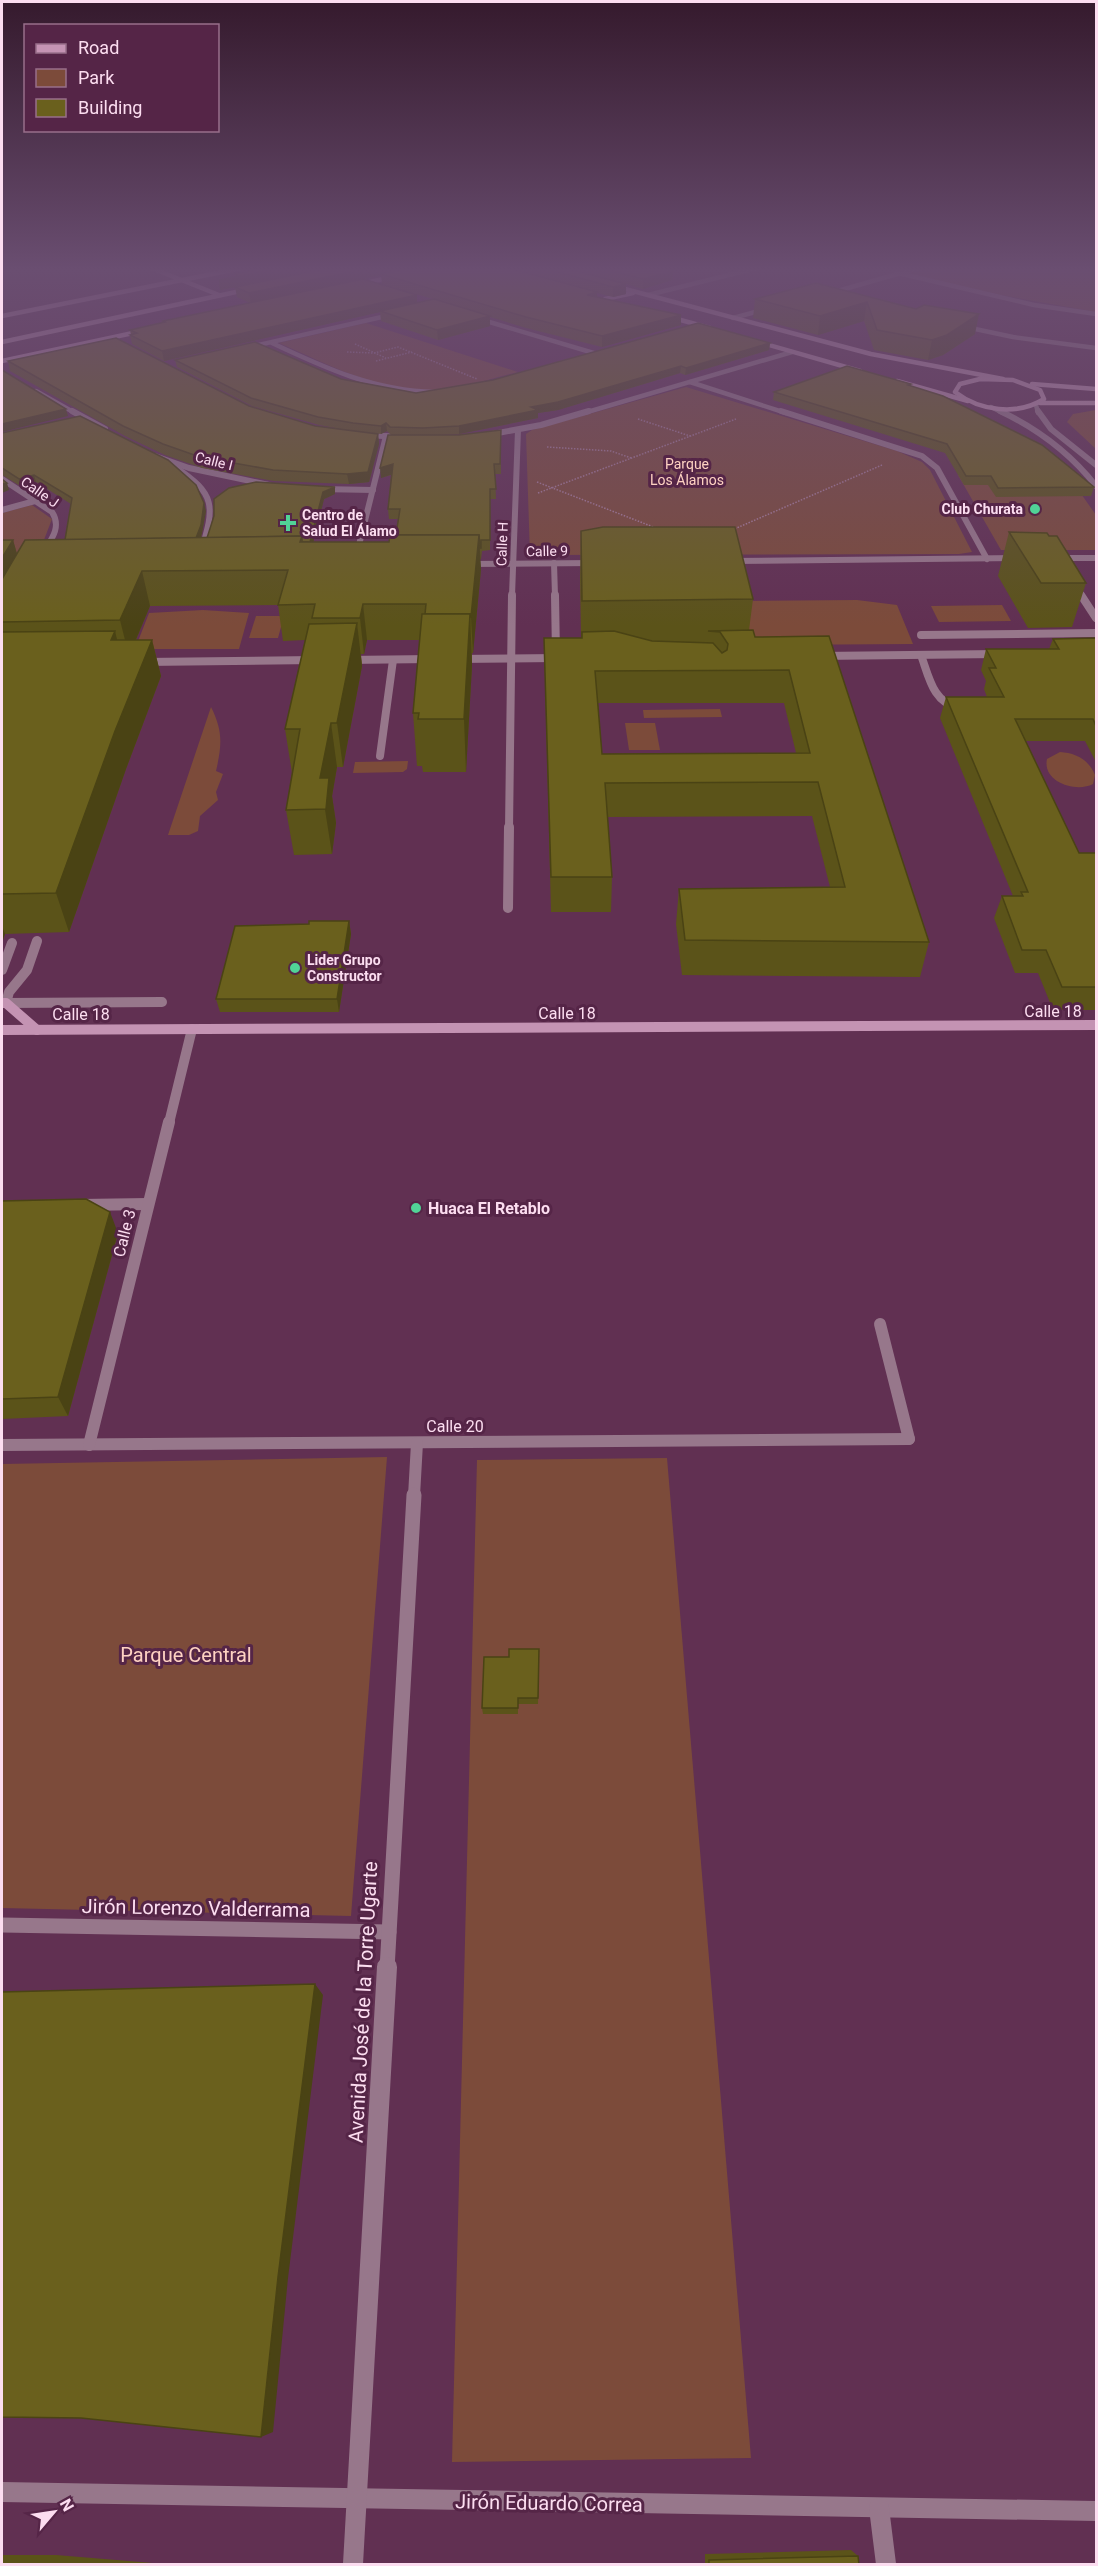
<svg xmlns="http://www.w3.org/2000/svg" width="1098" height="2566" font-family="Roboto,sans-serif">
	<rect width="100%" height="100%" fill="#613052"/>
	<!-- green -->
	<g fill="#7c4b3a">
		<polygon points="934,267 1096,267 1093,272 1096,284 1096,312 1001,295 908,274"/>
		<path d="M 366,323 L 518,372 C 492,378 464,388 437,390 C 380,393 330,365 279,343 Z"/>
		<polygon points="686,387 897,451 922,462 930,470 972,552 959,554 530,555 526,434 532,430"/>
		<polygon points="1096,410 1096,449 1067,422 1073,414"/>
		<polygon points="1067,474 1096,515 1096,550 1001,550 958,475"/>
		<polygon points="32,505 52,519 42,545 2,571 2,513"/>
		<polygon points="857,600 897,605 913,644 746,645 742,601"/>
		<polygon points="1002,605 1011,621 939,622 931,606"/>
		<polygon points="203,610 249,613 239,649 135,649 149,613"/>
		<polygon points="256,616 284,616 278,638 249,638"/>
		<path d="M 211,707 C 223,731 222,745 216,771 L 223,774 L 216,792 L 218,800 L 200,816 L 198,831 L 189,835 L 168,835 Z"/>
		<polygon points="720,709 722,717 644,718 643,710"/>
		<polygon points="625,723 655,723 660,750 629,750"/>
		<path d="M 1060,752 C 1076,753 1089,760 1095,775 L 1093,784 C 1076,793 1042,782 1047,759 Z"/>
		<polygon points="408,761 407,769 403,772 353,773 355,762"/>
		<polygon points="387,1457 351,1916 2,1908 2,1464"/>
		<polygon points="667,1458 751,2458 452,2462 477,1460"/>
	</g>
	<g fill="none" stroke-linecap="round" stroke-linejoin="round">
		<!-- path -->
		<g stroke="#a77e99" stroke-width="1.5" stroke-dasharray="1.5 1.5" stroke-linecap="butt">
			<polyline points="355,344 386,358"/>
			<polyline points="347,352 374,353 398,347 477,379"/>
			<polyline points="376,361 412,352"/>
			<polyline points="638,419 690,436"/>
			<polyline points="547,447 611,451 631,458"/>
			<polyline points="537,482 656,528"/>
			<polyline points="538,493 736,419"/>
			<polyline points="732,530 882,465"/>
		</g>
		<!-- lane-far3 -->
		<g stroke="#97778b" stroke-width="6">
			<polyline points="554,563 555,596"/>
			<polyline points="1074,584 1082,596"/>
		</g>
		<!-- lane-far2 -->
		<g stroke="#97778b" stroke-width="8">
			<polyline points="555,595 556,655"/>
			<polyline points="1081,595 1096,618"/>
			<polyline points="921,635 1096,633"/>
			<path d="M 921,655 C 929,677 933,703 959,708"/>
			<polyline points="380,756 393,660"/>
		</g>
		<!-- lane-far1 -->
		<g stroke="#97778b" stroke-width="10">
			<polyline points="37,941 27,970 9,992 6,1003 162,1002"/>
			<polyline points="2,970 12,943"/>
		</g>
		<!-- lane -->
		<polyline stroke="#97778b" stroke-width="12" points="880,1324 909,1439"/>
		<!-- street-far6 -->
		<g stroke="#97778b" stroke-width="4.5">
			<polyline points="898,273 1034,305 1096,314"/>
			<polyline points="827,294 922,267"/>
			<polyline points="648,295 761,267"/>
			<polyline points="476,318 597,354"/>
			<polyline points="733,318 770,308"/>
			<polyline points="961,326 1013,337 1096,348"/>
			<path d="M 272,343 C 325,368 375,391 434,392"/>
			<polyline points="245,348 395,314"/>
			<polyline points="690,382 786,413"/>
			<polyline points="36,391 75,413"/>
			<polyline points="1036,405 1038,413"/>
			<polyline points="991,407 1003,413"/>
			<polyline points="584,413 792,352"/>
		</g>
		<!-- street-far5 -->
		<g stroke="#97778b" stroke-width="6">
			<polyline points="72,411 105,429"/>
			<polyline points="781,411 922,456 937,468 987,559"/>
			<path d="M 1000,411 C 1038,429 1070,453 1096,486"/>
			<polyline points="1038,411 1051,429 1096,465"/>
			<polyline points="364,435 404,437"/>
			<polyline points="487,435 541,425 589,411"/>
			<polyline points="155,456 189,468 269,485"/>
			<path d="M 175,467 C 216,494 215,506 201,551"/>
			<path d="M 2,479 L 52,512 C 62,527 51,540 43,553"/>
			<polyline points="319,489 373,490"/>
			<polyline points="2,510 35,501"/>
			<polyline points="356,557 386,436"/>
			<polyline points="1056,558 1096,558"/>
			<polyline points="729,561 1017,558"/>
			<polyline points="465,564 594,563"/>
			<polyline points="512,596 518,430"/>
		</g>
		<!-- street-far4 -->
		<g stroke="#97778b" stroke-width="8">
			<polyline points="819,656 999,654"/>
			<polyline points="456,659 558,658"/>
			<polyline points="345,660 432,659"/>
			<polyline points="144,662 315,660"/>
			<polyline points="509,829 512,595"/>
		</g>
		<!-- street-far3 -->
		<g stroke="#97778b" stroke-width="10">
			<polyline points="508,908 509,827"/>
			<polyline points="169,1123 192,1029"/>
		</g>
		<!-- street-far2 -->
		<g stroke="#97778b" stroke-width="12">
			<polyline points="81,1205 148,1204"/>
			<polyline points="2,1445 909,1439"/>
			<polyline points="89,1445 169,1122"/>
			<polyline points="414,1496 417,1443"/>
		</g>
		<!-- street-far1 -->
		<g stroke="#97778b" stroke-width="15">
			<polyline points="2,1925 389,1932"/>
			<polyline points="387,1969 414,1495"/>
		</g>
		<!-- street -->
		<g stroke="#97778b" stroke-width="20">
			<polyline points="2,2492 1096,2511"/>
			<polyline points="879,2508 886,2564"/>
			<polyline points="353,2564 387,1967"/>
		</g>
		<!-- secondary-far1 -->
		<g stroke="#c493b3" stroke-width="4.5">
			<polyline points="149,267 219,295"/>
			<polyline points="357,285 396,276"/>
			<polyline points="610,285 871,354 1003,379"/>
			<polyline points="605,299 633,293"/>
			<polyline points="2,316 247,267"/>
			<polyline points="666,316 710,328"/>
			<polyline points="755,341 860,371"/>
			<polyline points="2,342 250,289"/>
			<polyline points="2,361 147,330"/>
			<path d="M 980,379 L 1013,380 L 1040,390 L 1044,399 C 1017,416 980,411 955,392 L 960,384 Z"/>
			<polyline points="897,381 968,401"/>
			<polyline points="1032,384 1096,389"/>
			<polyline points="1040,403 1096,403"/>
		</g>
		<!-- secondary -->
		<g stroke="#c493b3" stroke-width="10">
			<polyline points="2,1003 6,1003 37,1030"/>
			<polyline points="2,1030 1096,1025"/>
		</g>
	</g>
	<!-- wall -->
	<g fill="#5b5319" fill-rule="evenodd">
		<path d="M 269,267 L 658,267 L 673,271 L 672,280 L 643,289 L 626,284 L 626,294 L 613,297 L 597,293 L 597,297 L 681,315 L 681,325 L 602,347 L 526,328 L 490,317 L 490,326 L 438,340 L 381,321 L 380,312 L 164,361 L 132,344 L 130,335 L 131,335 L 130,330 L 163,323 L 163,321 L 250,303 L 237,297 L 235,287 L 245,285 L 220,290 L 219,280 L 235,277 L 235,274 ZM 381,275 L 382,284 L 433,299 L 417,303 L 363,279 Z"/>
		<polygon points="816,283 975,334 943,355 928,360 874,350 864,321 818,335 753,318 755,299"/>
		<polygon points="770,343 769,350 685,375 680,373 558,410 538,413 538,418 459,434 437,435 459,435 501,430 501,474 495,474 496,499 490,499 490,550 482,551 481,559 480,559 481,569 473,653 472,653 472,665 466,772 423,772 422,766 417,766 413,713 420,640 367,640 364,654 361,654 362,666 343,767 337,767 332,796 336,823 332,854 294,855 286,810 292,773 285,729 305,640 283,641 278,605 150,606 136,640 152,640 161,676 126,769 69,932 5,934 2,942 2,540 13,540 17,554 65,540 71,504 36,482 22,487 2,475 2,433 206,511 201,538 207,538 335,494 324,499 313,542 389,542 396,535 398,519 389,519 388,509 391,475 381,478 411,435 391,435 387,431 381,434 364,432 378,434 379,444 369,482 349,484 274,481 202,468 165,455 125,436 10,371 8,361 249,406 315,426 341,429 319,425 252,406 177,367 175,360 341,379 416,393"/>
		<polygon points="911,386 1094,487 1091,496 996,497 988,485 964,485 945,453 773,400 774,392"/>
		<path d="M 581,531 L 753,599 L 749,630 L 755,637 L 829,636 L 929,942 L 920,977 L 682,975 L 676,924 L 679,889 L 830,887 L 812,816 L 607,817 L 612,877 L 611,912 L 551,912 L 544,638 L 581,638 L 580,580 ZM 598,703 L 784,703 L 796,753 L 602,754 Z"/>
		<polygon points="1009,532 1049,536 1086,583 1072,627 1028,628 998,576"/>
		<polygon points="1096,638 1096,762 1085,741 1025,741 1079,853 1096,853 1096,1010 1053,1010 1038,973 1015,973 994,918 1002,896 1013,896 940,718 946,697 987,697 984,689 986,681 981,670 986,649 1049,649 1053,639"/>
		<polygon points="349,921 351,934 339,1012 220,1012 216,999 309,924"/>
		<polygon points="2,1201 118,1233 68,1416 2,1419"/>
		<polygon points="539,1649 538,1704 518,1704 518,1714 483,1714 482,1708 509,1657"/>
		<polygon points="851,2550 858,2556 859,2565 705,2565 705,2554"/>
		<polygon points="2,2555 56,2555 177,2565 2,2565"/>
	</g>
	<!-- shaded-wall -->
	<g fill="#4a4314">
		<polygon points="286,267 335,267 220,290 219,280"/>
		<polygon points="374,267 420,267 381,274 381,275 251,303 249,293"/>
		<polygon points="673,271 672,280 643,289 643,279"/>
		<polygon points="626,284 626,294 613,297 613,287"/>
		<polygon points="597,292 597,302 587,295"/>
		<polygon points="417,295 417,304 380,311 380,312 164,361 162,351"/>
		<polygon points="867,302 864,321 818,335 820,316"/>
		<polygon points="979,314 975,334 943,355 928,360 932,340"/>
		<polygon points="681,315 681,325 602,347 602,336"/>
		<polygon points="490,316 490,326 438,340 437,330"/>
		<polygon points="770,343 769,350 685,375 686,368"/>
		<polygon points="681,366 680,373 558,410 538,413 538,418 459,434 459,426"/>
		<polygon points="66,409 68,416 2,432 2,424"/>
		<polygon points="386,423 387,431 381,434 381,426"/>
		<polygon points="378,434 379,444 369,482 349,484 347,474"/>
		<polygon points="393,464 393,474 381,478 380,468"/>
		<polygon points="34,475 36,482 22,487 19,479"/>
		<polygon points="7,483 9,490 2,493 2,484"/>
		<polygon points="335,487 335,494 324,499 309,560 308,553 323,492"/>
		<polygon points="204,503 206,511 202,533 192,561 191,553"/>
		<polygon points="479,535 481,569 473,653 471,617"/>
		<polygon points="13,540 23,575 2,611 2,558"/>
		<polygon points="142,571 150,606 129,656 120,620"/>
		<polygon points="363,604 367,640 364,654 360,618"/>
		<polygon points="470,614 472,665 466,772 464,719"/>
		<polygon points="357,623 362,666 343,767 337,723"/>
		<polygon points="115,631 124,668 111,640"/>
		<polygon points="152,640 161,676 126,769 69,932 56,893 115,731"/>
		<polygon points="331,723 337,767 332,796 336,823 332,854 320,778"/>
		<polygon points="349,921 351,934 339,1012 337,999"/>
		<polygon points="2,926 5,934 2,942"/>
		<polygon points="110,1212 118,1233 68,1416 58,1397"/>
		<polygon points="315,1984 323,1995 288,2278 273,2432 261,2437 278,2277"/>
	</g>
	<!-- building -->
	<g fill="#6a601d" stroke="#4a4314" stroke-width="1.5" fill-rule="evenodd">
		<polygon points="269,267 286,267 219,280 239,276 235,274"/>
		<polygon points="333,267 374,267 249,293 235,287"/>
		<polygon points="415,267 505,267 597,292 587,295 681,315 602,336 526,317 381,274"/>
		<polygon points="539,267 561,267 626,284 613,287"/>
		<polygon points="597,267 658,267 673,271 643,279"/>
		<polygon points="363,279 417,295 162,351 130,335 137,333 130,330 165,322 163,321"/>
		<polygon points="816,283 916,309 924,305 979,314 947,335 932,340 877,330 867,302 820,316 755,299"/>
		<polygon points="434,299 490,316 437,330 380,311"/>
		<polygon points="698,323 770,343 686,368 681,366 558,402 531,407 538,410 459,426 423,428 390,427 386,423 381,426 353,423 318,417 251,398 175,360 255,342 341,379 416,393 493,380"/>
		<polygon points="116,338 249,406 315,426 378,434 368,472 347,474 273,470 200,457 163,444 123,426 8,361"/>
		<polygon points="847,366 911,384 908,385 943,396 1042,445 1094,487 998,488 991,476 966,476 947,444 774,392"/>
		<polygon points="2,370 66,409 2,424"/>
		<polygon points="80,416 168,460 196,485 204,503 201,525 196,538 65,540 72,498 34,475 19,479 2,468 2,433"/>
		<polygon points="501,430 500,464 494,464 496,489 490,489 490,540 481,540 481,548 480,548 479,535 396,535 400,509 388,509 393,464 380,468 388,435 459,435"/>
		<polygon points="2,479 7,483 2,484"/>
		<polygon points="256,482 335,487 323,492 310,542 302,542 302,536 207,538 214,516 214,499 229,488"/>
		<polygon points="603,527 735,527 753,599 582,601 581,531"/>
		<polygon points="1009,532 1047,533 1049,536 1057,536 1086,583 1041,583"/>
		<polygon points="390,535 479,535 471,617 470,617 470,614 425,614 426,604 363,604 360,618 312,618 315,604 278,605 288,570 142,571 120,620 2,622 2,579 25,540 302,536 300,542 389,542"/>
		<polygon points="2,540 13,540 2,558"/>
		<polygon points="422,614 470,614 464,719 418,719 419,713 413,713"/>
		<polygon points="357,623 337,723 331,723 320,778 329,778 326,809 286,810 300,729 285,729 309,624"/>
		<path d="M 753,630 L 755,637 L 829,636 L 929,942 L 685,940 L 679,889 L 845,887 L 818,782 L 605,783 L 612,877 L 551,877 L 544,638 L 582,638 L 582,632 L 614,631 L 652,641 L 713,643 L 722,653 L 727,650 L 728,644 L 720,632 L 708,631 ZM 789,670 L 810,753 L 602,754 L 595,671 Z"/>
		<polygon points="115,631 111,640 152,640 115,731 56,893 2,894 2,632"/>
		<polygon points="1096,638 1096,726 1093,719 1015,719 1079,853 1096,853 1096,987 1062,987 1046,950 1022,950 1002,896 1023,896 1021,892 1028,892 946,697 1004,697 989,668 996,668 986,649 1059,649 1053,639"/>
		<polygon points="309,921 349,921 337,999 216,999 235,926 309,924"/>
		<polygon points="86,1199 110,1212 58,1397 2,1399 2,1201"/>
		<polygon points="509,1649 539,1649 538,1698 518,1698 518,1708 482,1708 484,1657 509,1657"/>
		<polygon points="315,1984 278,2277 261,2437 81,2418 2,2417 2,1992"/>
		<polygon points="858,2556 859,2565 709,2565 709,2560"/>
	</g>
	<!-- sky -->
	<linearGradient id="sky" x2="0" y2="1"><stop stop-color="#351a2d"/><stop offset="0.43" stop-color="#6a4e71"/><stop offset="1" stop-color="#6a4e71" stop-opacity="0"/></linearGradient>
	<rect width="1098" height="626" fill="url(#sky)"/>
	<!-- markers -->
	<g fill="#51d397" stroke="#552547" stroke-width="2">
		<circle cx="1035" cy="509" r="6"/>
		<path d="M285 514h6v6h6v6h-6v6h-6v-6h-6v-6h6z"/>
		<circle cx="295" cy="968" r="6"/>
		<circle cx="416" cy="1208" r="6"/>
	</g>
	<g text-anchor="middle" stroke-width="6" stroke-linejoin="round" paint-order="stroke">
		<!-- far-street labels -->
		<g font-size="14" fill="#fcddf0" stroke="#552547">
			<text transform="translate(214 461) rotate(14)" y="5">Calle I</text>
			<text transform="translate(40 492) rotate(35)" y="5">Calle J</text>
			<text transform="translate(502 544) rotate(-88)" y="5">Calle H</text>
			<text transform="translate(547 551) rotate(-1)" y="5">Calle 9</text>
		</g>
		<!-- far-park labels -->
		<g font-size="14" fill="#fed2c2" stroke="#552547">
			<text x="687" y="469">Parque<tspan x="687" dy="16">Los Álamos</tspan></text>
		</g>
		<!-- far-poi labels -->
		<g font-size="14" font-weight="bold" fill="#fcddf0" stroke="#552547" text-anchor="start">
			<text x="1023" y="514" text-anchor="end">Club Churata</text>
			<text x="302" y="520">Centro de<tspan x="302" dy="16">Salud El Álamo</tspan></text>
			<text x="307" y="965">Lider Grupo<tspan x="307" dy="16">Constructor</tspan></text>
		</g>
		<!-- street labels -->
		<g font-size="16" fill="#fcddf0" stroke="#552547">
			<text x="1053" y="1017">Calle 18</text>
			<text x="567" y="1019">Calle 18</text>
			<text x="81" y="1020">Calle 18</text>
			<text transform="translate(124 1233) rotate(-76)" y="6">Calle 3</text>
			<text x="455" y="1432">Calle 20</text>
		</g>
		<!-- poi labels -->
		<g font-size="16" font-weight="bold" fill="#fcddf0" stroke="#552547" text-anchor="start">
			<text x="428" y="1214">Huaca El Retablo</text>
		</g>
		<!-- near-park labels -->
		<g font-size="20" fill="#fed2c2" stroke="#552547">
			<text x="186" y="1662">Parque Central</text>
		</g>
		<!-- near-street labels -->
		<g font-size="20" fill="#fcddf0" stroke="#552547">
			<text transform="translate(196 1908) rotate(1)" y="7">Jirón Lorenzo Valderrama</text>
			<text transform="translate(363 2002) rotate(-87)" y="7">Avenida José de la Torre Ugarte</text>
			<text transform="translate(549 2503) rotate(1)" y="7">Jirón Eduardo Correa</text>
		</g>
	</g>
	<!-- border -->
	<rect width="1098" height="2566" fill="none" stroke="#fcddf0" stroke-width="6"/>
	<!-- legend -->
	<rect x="24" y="24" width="195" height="108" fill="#552547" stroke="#986f8b" stroke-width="1.5"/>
	<rect x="36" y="44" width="30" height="9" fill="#c493b3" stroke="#986f8b" stroke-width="1.5"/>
	<text x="78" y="54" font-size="18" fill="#fcddf0">Road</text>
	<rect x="36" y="69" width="30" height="18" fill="#7c4b3a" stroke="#986f8b" stroke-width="1.5"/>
	<text x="78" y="84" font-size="18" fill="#fcddf0">Park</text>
	<rect x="36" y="99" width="30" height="18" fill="#6a601d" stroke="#986f8b" stroke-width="1.5"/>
	<text x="78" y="114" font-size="18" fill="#fcddf0">Building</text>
	<!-- north arrow -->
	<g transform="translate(54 2512) rotate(61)" stroke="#552547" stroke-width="4.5" paint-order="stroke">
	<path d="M0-4.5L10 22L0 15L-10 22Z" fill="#fcddf0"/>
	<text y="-9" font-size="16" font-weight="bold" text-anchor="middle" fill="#fcddf0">N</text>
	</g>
</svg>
